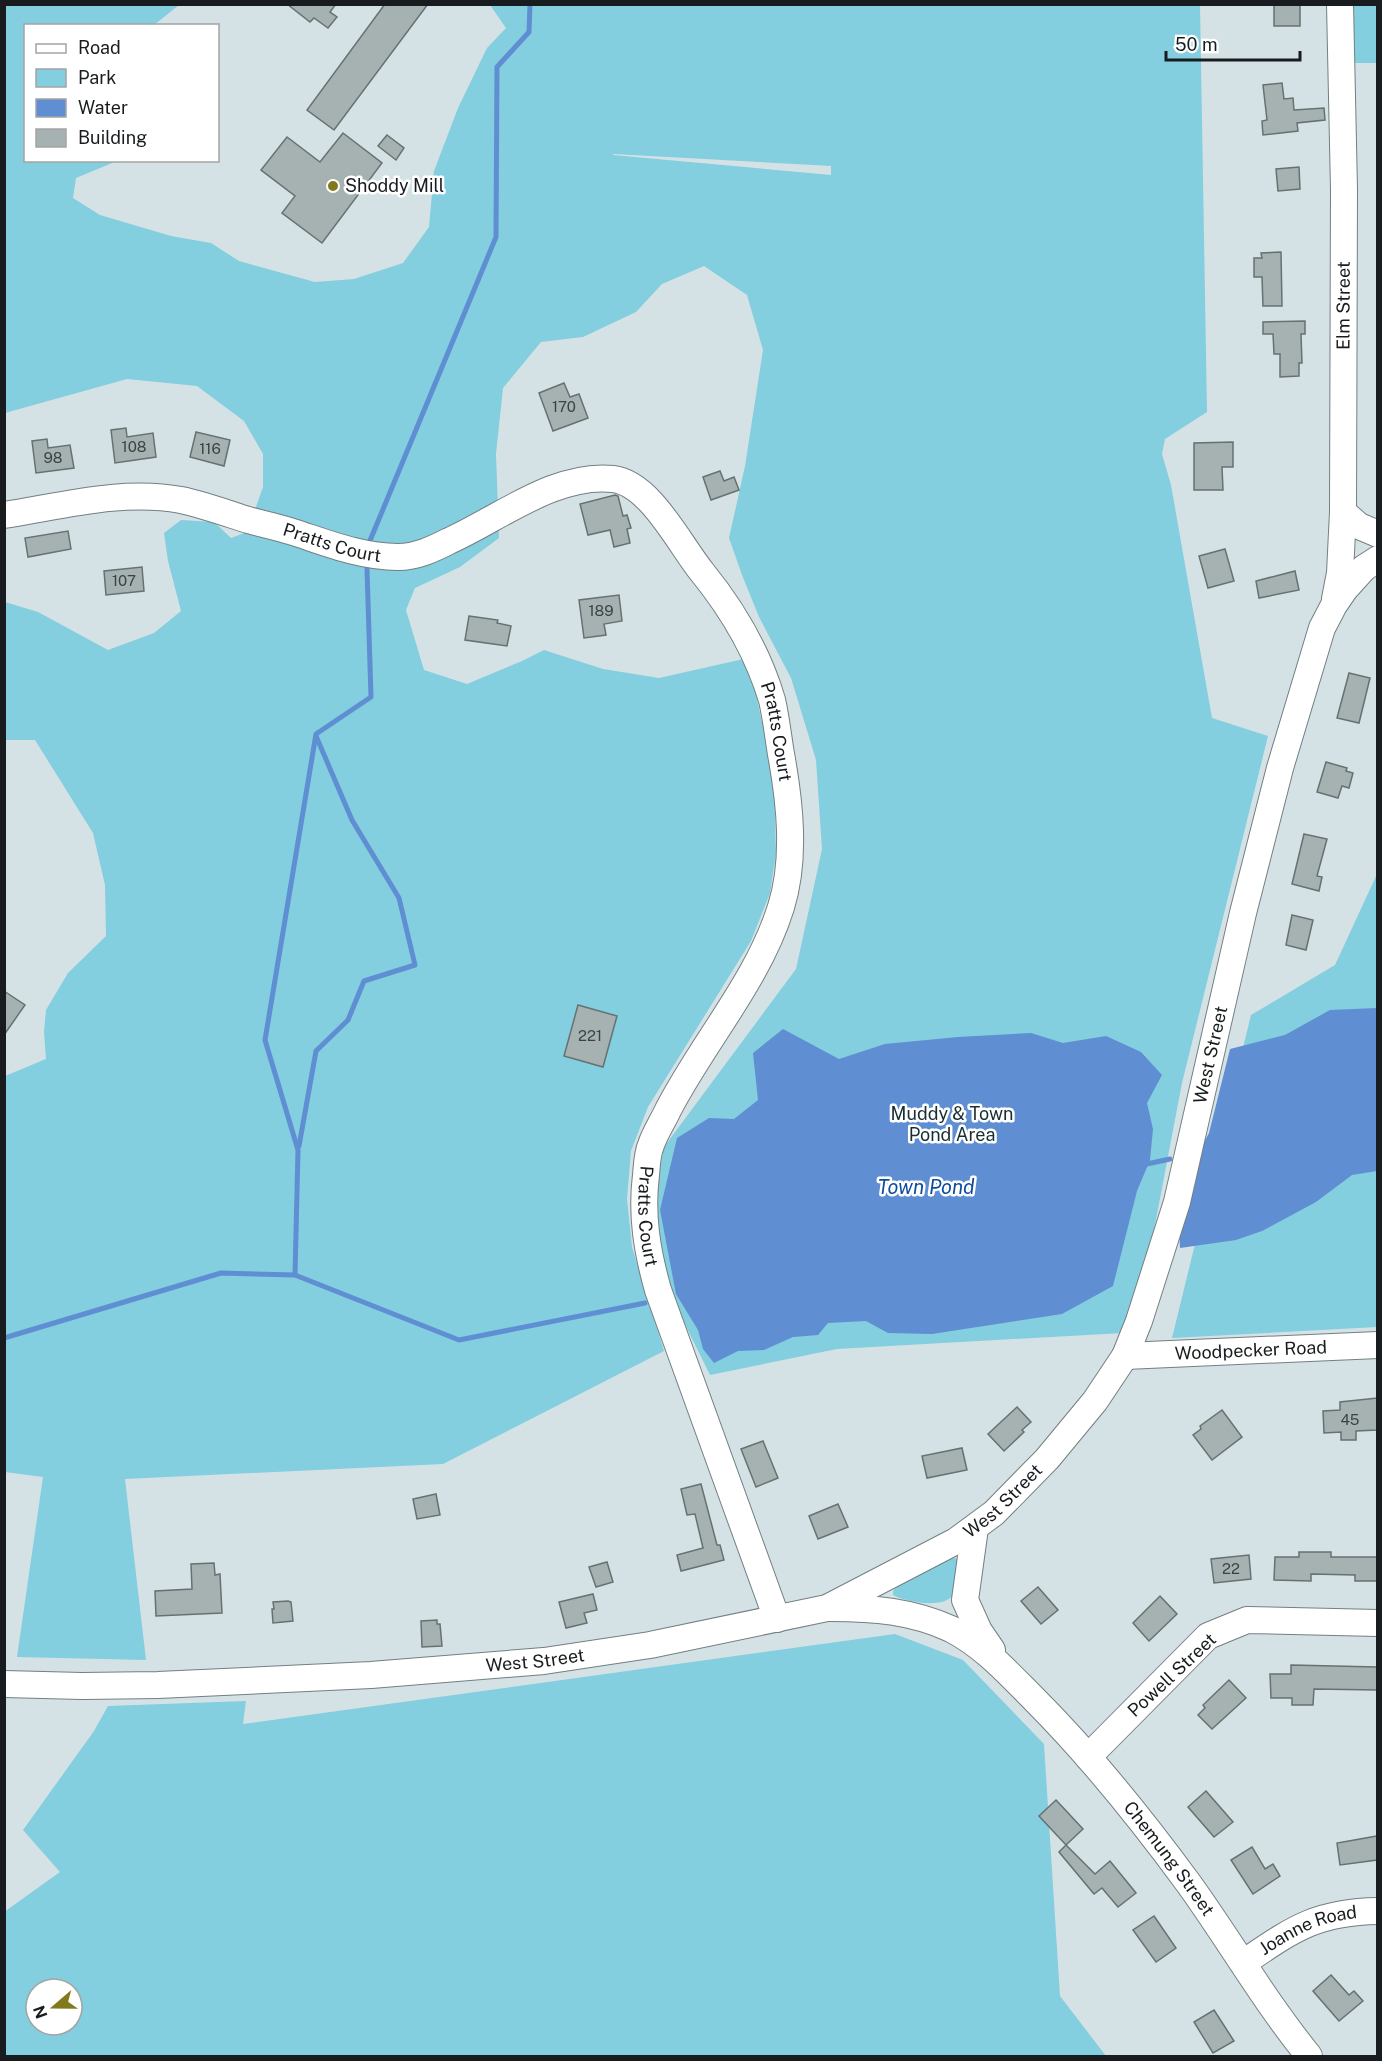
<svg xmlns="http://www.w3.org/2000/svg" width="1382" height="2061" font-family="'Public Sans',sans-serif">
	<rect width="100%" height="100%" fill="#d5e2e5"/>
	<!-- green -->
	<g fill="#83cedf" fill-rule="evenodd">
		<path d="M 5,5 L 179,5 L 154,25 L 26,26 L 26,160 L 117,161 L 76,178 L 73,198 L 100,215 L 171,236 L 211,243 L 239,261 L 315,282 L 354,279 L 403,263 L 429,227 L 434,171 L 458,108 L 487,48 L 506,28 L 490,5 L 1200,5 L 1207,412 L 1165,439 L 1162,454 L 1171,485 L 1212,718 L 1268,736 L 1182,1083 L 1149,1256 L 1123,1333 L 837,1349 L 710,1375 L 672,1298 L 665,1268 L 654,1201 L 664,1147 L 796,969 L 822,849 L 816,760 L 791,678 L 759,617 L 742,575 L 729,538 L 745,466 L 763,350 L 747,295 L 704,266 L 662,284 L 636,312 L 583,337 L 541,342 L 503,388 L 496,454 L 499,538 L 460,567 L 415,588 L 406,610 L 424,670 L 467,684 L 522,661 L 544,650 L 603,669 L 659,678 L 748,658 L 774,778 L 776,853 L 770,893 L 751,941 L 648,1107 L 631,1151 L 627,1199 L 632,1247 L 664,1351 L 443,1464 L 125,1479 L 146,1660 L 17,1657 L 43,1477 L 5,1472 L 5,1076 L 46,1059 L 44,1032 L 46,1010 L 68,973 L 106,936 L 105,885 L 93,833 L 35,740 L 5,740 L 5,602 L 38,612 L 108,650 L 154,633 L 181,611 L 168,561 L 164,533 L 181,520 L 214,522 L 231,538 L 247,532 L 263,487 L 263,454 L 244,421 L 197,386 L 127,379 L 5,413 ZM 613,154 L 831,166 L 831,175 L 613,155 Z"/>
		<polygon points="1348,5 1377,5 1377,63 1349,63"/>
		<polygon points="1377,874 1377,1327 1172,1338 1251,1015 1335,965"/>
		<path d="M 955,1558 L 959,1560 C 957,1570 958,1584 954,1593 C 947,1610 905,1602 893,1595 L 893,1591 L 898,1585 L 948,1559 Z"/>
		<path d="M 895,1634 L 963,1660 L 1044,1744 L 1060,1996 L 1106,2056 L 5,2056 L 4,1912 L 60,1872 L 23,1830 L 94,1731 L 108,1706 L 246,1701 L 243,1724 ZM 36,1989 L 72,1989 L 72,2025 L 36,2025 Z"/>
	</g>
	<!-- water -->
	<g fill="#5f8ed3">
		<polygon points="1377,1008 1377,1171 1352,1175 1316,1202 1262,1231 1236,1240 1180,1248 1179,1228 1192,1164 1209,1133 1230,1049 1285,1035 1330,1010"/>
		<polygon points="783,1029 839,1059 885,1044 958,1037 1031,1033 1063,1043 1106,1036 1141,1052 1162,1075 1147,1103 1153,1129 1150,1160 1137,1191 1113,1286 1062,1314 932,1334 888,1333 866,1321 828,1323 818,1335 793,1337 764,1350 738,1351 714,1363 703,1349 698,1330 676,1294 660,1210 677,1138 709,1118 734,1119 758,1100 753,1053"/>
	</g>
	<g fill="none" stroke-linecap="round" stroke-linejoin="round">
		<!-- stream -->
		<g stroke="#5f8ed3" stroke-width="5">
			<polyline points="369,543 496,237 497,67 529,32 530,4"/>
			<polyline points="299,1146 316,1051 348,1020 364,981 415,965 399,898 352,820 316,736"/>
			<polyline points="1142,1165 1170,1159"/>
			<polyline points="295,1275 298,1150 265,1040 316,734 371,697 367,569"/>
			<polyline points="4,1338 221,1273 295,1275 459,1340 645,1303"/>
		</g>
	</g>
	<!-- building -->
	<g fill="#a5b2b1" stroke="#657271" stroke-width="1.5">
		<polygon points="287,4 336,4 330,12 337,17 328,28 314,18 310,22"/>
		<polygon points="385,4 428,4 334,130 307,110"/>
		<rect x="1274" y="4" width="26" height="22"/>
		<polygon points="1282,83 1284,99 1293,98 1294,110 1324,108 1325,120 1297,123 1298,131 1263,135 1262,121 1267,120 1263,85"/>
		<polygon points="343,133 382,163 322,243 282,213 295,196 261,170 287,137 320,162"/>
		<polygon points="387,135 404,148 396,160 378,146"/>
		<polygon points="1299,167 1300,189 1278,191 1276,169"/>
		<polygon points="1281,252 1282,306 1263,306 1262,277 1254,277 1254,258 1262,258 1261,253"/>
		<polygon points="1305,321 1305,334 1301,334 1302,363 1299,363 1299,376 1280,377 1280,354 1274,354 1273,334 1263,334 1263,322"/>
		<polygon points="564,383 570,397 579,394 588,418 553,431 539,393"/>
		<polygon points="126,428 127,437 153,433 156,457 115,463 111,430"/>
		<polygon points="196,432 230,440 224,466 190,457"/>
		<polygon points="47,439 48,448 70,445 74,468 36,473 32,441"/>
		<polygon points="1233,442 1233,467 1222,467 1223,490 1194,490 1194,443"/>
		<polygon points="720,471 724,481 734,477 739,490 711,500 703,477"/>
		<polygon points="615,495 618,496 623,516 627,515 631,528 627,529 630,543 614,547 610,530 588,535 580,504"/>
		<polygon points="68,531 71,549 28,557 25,538"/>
		<polygon points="1225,549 1234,581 1208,588 1199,556"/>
		<polygon points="142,567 144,591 106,595 104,571"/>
		<polygon points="1295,571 1299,590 1259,598 1256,581"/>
		<polygon points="619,595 622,621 604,624 606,635 584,638 579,600"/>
		<polygon points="469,616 498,620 497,623 511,626 507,646 465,640"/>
		<polygon points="1349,673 1370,678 1359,723 1337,718"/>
		<polygon points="1326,762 1347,768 1346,771 1353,773 1349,788 1342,786 1338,798 1317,792"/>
		<polygon points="1304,834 1327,839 1317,876 1322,877 1319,891 1292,884"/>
		<polygon points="1292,915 1313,920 1306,950 1286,945"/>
		<polygon points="4,991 25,1005 4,1035"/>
		<polygon points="578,1005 617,1016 603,1067 564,1056"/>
		<polygon points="1377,1398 1377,1430 1356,1431 1356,1440 1341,1440 1341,1432 1324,1433 1323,1411 1340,1410 1340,1402"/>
		<polygon points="1017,1407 1031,1422 1022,1430 1024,1432 1004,1451 988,1434"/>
		<polygon points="1222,1410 1242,1437 1212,1460 1193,1435 1201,1429 1200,1426"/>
		<polygon points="763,1441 778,1478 756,1487 741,1449"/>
		<polygon points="962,1448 967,1470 927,1478 922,1456"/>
		<polygon points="701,1484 717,1545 720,1545 724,1560 681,1571 677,1555 703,1548 695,1514 687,1515 681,1489"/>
		<polygon points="436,1494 440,1515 417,1519 413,1499"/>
		<polygon points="838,1504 848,1527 818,1539 809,1516"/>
		<polygon points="1299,1552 1331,1552 1331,1557 1377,1557 1377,1581 1355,1581 1355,1575 1311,1574 1311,1581 1274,1580 1275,1557 1299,1557"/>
		<polygon points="1249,1555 1251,1579 1214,1583 1211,1559"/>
		<polygon points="607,1562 613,1582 596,1587 589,1567"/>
		<polygon points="214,1563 215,1575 220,1574 222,1613 156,1616 155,1591 192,1589 191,1564"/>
		<polygon points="1038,1587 1058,1610 1041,1624 1021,1601"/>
		<polygon points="593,1594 597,1610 584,1613 587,1623 566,1628 559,1602"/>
		<polygon points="1160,1596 1177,1614 1149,1641 1133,1623"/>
		<polygon points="288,1601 291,1602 293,1621 273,1623 272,1609 274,1609 273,1602"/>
		<polygon points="437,1620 437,1624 440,1624 442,1646 422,1647 421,1621"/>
		<polygon points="1291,1665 1377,1667 1377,1690 1314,1689 1313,1705 1292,1705 1292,1698 1271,1698 1270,1674 1291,1674"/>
		<polygon points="1229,1680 1246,1698 1212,1729 1198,1715 1205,1708 1203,1705"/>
		<polygon points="1206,1791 1233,1822 1214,1837 1188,1807"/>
		<polygon points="1056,1800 1083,1829 1066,1845 1039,1816"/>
		<polygon points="1377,1836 1377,1860 1340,1865 1337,1843"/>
		<polygon points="1066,1845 1095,1874 1110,1861 1136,1893 1118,1907 1102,1888 1094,1894 1059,1852"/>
		<polygon points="1252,1847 1265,1869 1273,1864 1280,1876 1253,1894 1231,1860"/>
		<polygon points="1154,1916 1176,1948 1156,1962 1133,1930"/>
		<polygon points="1331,1975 1349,1995 1354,1991 1363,2001 1339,2021 1313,1991"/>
		<polygon points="1214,2010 1234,2041 1213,2053 1194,2022"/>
	</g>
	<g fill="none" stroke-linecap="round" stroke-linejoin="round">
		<!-- minor casing -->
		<g stroke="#737f82" stroke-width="28">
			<g id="minor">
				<polyline points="1343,512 1359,526 1378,534"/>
				<path id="s1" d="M 4,515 C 62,506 123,489 181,500 C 204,505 226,513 248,520 C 263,524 278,527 293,532 C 327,543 361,557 398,557 C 417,557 433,549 449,541 C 500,518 555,473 613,479 C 650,483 680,545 702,572 C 732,609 758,653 772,700 C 776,717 778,736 781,754 C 790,803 796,859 781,907 C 758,981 703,1042 668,1110 C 663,1121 655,1133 651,1145 C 647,1154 647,1165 646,1175 C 641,1215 647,1251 658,1290 L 777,1619"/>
				<path id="s2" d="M 1335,599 L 1340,573 L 1343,512 L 1344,190 L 1340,4"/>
				<path id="s3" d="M 1125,1356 L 1378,1345"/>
				<polyline points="975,1528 965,1600 979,1631 992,1650"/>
				<path id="s4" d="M 831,1608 C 873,1608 912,1611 951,1629 C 983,1645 1009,1674 1034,1699 C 1091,1756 1142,1820 1189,1884 C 1230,1941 1265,2002 1309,2056"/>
				<path id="s5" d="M 4,1684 L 82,1686 L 158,1685 L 371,1675 L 544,1661 L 650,1645 L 827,1608 L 956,1541 L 994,1513 L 1047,1459 L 1095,1401 L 1125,1356 L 1139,1321 L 1177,1202 L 1243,913 L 1280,768 L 1322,628 L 1334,605 L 1345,589 L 1364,568 L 1378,559"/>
				<polyline points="1088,1757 1208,1636 1247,1620 1378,1623"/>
				<path id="s6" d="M 1243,1963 C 1292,1930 1315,1912 1378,1911"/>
			</g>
		</g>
		<!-- minor -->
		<use href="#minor" stroke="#fff" stroke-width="26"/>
	</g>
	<!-- markers -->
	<circle fill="#82781c" stroke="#fff" stroke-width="2" cx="333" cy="186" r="6"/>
	<g text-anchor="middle" stroke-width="5" stroke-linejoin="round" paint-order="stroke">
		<!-- number labels -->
		<g font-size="15" fill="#3b4243">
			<text x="564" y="412">170</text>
			<text x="134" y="452">108</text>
			<text x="210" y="454">116</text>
			<text x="53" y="463">98</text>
			<text x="124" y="586">107</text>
			<text x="601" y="616">189</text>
			<text x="590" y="1041">221</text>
			<text x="1350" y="1425">45</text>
			<text x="1231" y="1574">22</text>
		</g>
		<!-- poi labels -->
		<g font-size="18" fill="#181c1e" stroke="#fff" text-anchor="start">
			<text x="345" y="192">Shoddy Mill</text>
		</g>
		<!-- street labels -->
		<g font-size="18" fill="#181c1e" stroke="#fff">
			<text dy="6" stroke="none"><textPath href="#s2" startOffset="294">Elm Street</textPath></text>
			<text dy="6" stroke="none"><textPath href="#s1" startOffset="336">Pratts Court</textPath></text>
			<text dy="6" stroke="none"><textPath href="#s1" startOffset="946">Pratts Court</textPath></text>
			<text dy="6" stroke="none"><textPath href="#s5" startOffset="1540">West Street</textPath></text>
			<text dy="6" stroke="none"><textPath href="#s1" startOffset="1467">Pratts Court</textPath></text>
			<text dy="6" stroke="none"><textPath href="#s3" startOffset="126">Woodpecker Road</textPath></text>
			<text dy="6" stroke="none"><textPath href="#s5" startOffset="1036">West Street</textPath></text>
			<text dy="6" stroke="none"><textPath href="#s5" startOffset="532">West Street</textPath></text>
			<text transform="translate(1172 1675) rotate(-43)" y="6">Powell Street</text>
			<text dy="6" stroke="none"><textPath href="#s4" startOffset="441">Chemung Street</textPath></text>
			<text dy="6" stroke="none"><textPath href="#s6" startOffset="74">Joanne Road</textPath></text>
		</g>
		<!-- park labels -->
		<g font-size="18" fill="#182e33" stroke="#fff">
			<text x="952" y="1120">Muddy &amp; Town<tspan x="952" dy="21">Pond Area</tspan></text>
		</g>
		<!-- water labels -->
		<g font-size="20" font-style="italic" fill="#0e4c9e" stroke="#fff">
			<text x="926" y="1194">Town Pond</text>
		</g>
	</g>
	<!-- border -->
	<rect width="1382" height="2061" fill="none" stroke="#181c1e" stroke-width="12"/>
	<!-- legend -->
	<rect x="24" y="24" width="195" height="138" fill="#ffffff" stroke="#a3a4a5" stroke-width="1.5"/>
	<rect x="36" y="44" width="30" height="9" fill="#ffffff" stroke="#a3a4a5" stroke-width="1.5"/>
	<text x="78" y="54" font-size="18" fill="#181c1e">Road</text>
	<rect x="36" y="69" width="30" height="18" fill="#83cedf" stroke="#a3a4a5" stroke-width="1.5"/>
	<text x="78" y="84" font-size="18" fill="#181c1e">Park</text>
	<rect x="36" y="99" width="30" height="18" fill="#5f8ed3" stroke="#a3a4a5" stroke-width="1.5"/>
	<text x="78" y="114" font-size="18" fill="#181c1e">Water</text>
	<rect x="36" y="129" width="30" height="18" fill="#a5b2b1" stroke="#a3a4a5" stroke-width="1.5"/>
	<text x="78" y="144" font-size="18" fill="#181c1e">Building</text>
	<!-- north arrow -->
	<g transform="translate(54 2007) rotate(250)"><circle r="28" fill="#ffffff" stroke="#a3a4a5" stroke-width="1.5"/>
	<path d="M0-4.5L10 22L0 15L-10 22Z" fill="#82781c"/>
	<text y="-9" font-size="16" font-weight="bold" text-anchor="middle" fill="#181c1e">N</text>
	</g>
	<!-- scale -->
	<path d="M1166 51v9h134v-9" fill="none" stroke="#181c1e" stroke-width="3"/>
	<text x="1175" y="51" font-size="18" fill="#181c1e" stroke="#ffffff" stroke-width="4.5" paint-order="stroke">50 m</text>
</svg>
